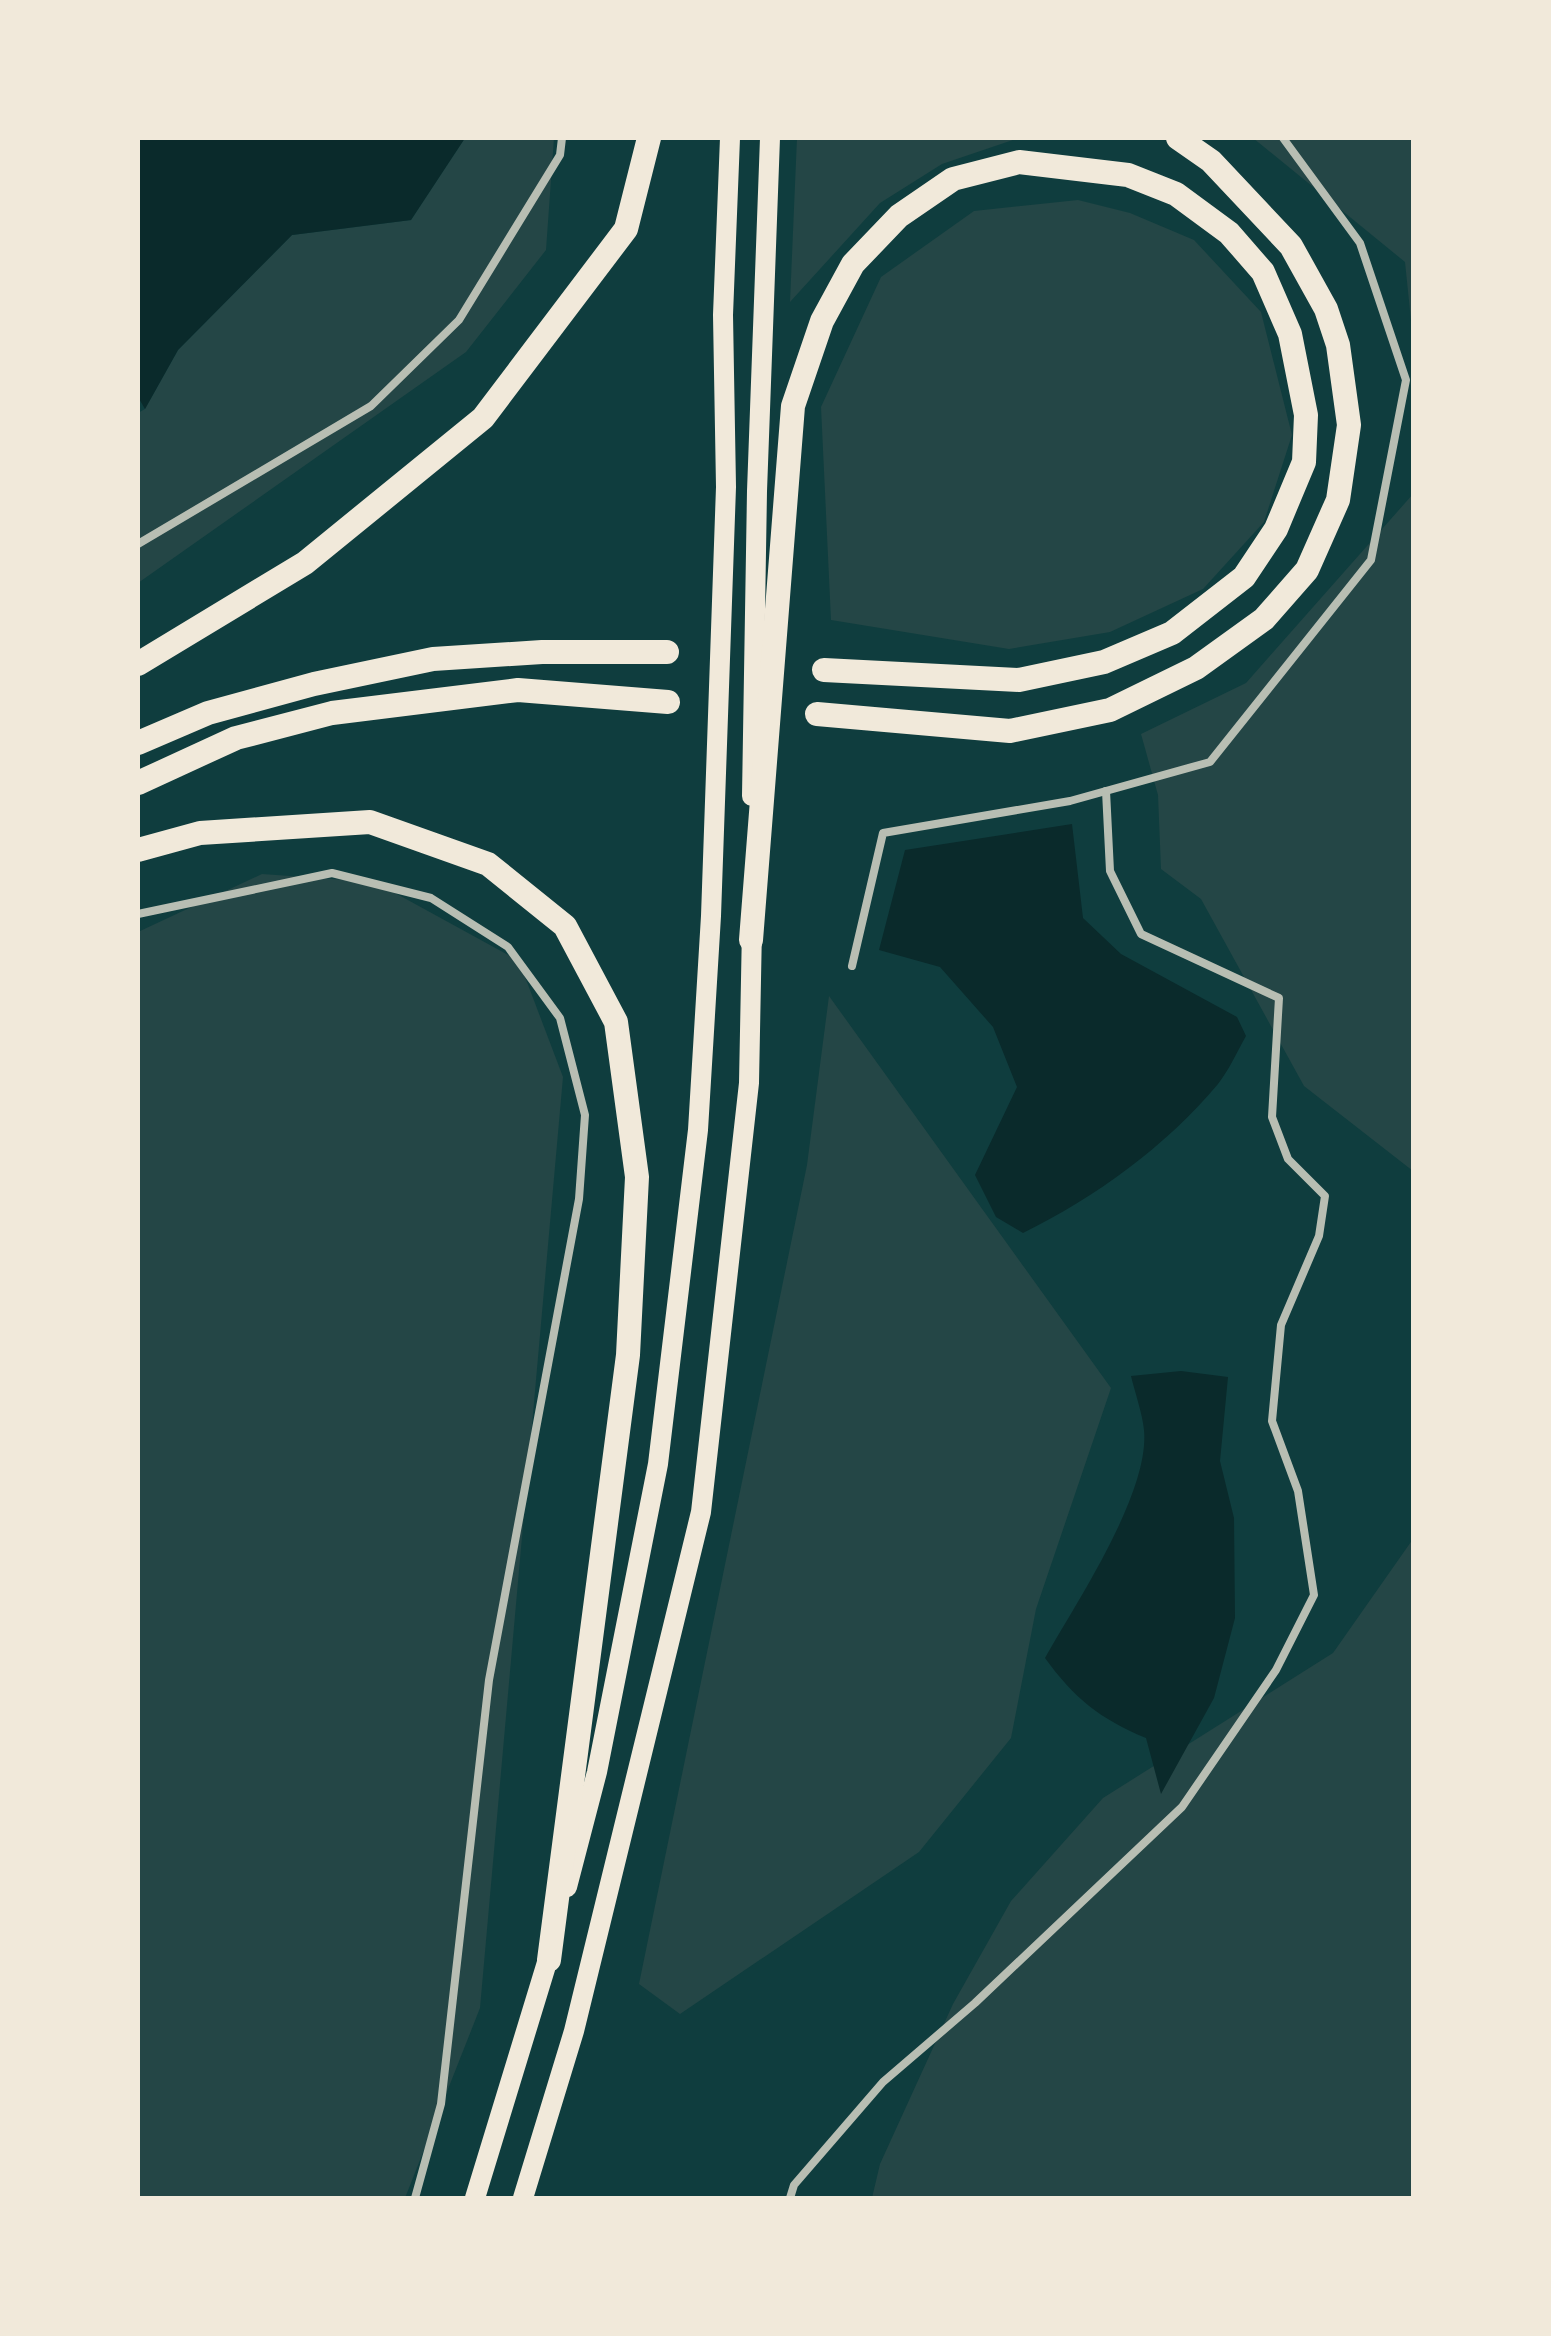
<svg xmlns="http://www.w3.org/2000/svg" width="1551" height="2336" font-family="Arial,sans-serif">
	<rect width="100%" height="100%" fill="#0f3d3e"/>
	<!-- green -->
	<g fill="#244646">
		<polygon points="465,138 554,138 546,250 466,352 138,583 138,413 145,409 178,350 292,235 411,220"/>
		<polygon points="797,138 1019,138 942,164 880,203 790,302"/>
		<polygon points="1253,138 1413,138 1413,340 1405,262"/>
		<polygon points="1078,200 1130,213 1194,240 1261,312 1292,435 1264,522 1203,589 1110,632 1009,649 831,620 821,407 881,277 974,211"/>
		<polygon points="1413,494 1413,1171 1304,1086 1201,899 1161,869 1158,795 1141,734 1246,683"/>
		<polygon points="262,874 375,882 519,961 563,1077 480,2008 405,2198 138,2198 138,932"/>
		<polygon points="829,996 1111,1388 1036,1609 1011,1738 919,1852 680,2014 639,1984 807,1165"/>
		<polygon points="1413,1539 1413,2198 872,2198 880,2164 953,2004 1011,1901 1103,1798 1333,1653"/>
	</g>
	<!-- water -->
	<g fill="#0a2a2b">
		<polygon points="138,138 465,138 411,220 292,235 178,350 145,409 138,397"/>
		<path d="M 1072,824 L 1083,918 L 1121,954 L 1237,1017 L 1246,1036 C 1237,1052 1229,1070 1218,1084 C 1166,1146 1096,1197 1023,1233 L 996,1217 L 975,1175 L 1017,1087 L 993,1027 L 940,967 L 879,950 L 905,850 Z"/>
		<path d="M 1181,1371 L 1228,1377 L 1220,1461 L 1234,1518 L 1235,1618 L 1214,1698 L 1161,1794 L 1146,1738 C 1100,1719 1074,1698 1045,1658 C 1076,1603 1150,1493 1144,1430 C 1142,1412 1135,1393 1131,1376 Z"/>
	</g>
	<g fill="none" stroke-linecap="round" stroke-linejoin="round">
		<!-- minor -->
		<g stroke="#b8beb3" stroke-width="8">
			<polyline points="138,544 371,406 459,320 560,155 562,138"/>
			<polyline points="138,914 332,873 431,898 508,947 560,1018 585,1115 579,1199 489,1680 441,2104 415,2198"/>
			<polyline points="852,966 883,833 1070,801 1210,762 1371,560 1406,380 1360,243 1283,138"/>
			<polyline points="790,2198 794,2185 883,2082 975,2003 1182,1807 1276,1670 1314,1595 1298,1491 1272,1421 1281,1325 1319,1236 1325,1196 1288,1159 1272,1117 1279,998 1141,934 1110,871 1106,791"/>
		</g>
		<!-- primary -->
		<g stroke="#f1e9da" stroke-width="20">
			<polyline points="752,796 757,491 770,138"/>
			<polyline points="567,1887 597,1772 658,1464 698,1130 711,916 726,487 723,315 730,138"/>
			<polyline points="475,2198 552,1946"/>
			<polyline points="523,2198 574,2031 701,1512 749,1083 752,928"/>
		</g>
		<!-- motorway -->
		<g stroke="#f1e9da" stroke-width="24">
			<polyline points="138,664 305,563 483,418 626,229 649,138"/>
			<polyline points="817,714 1010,731 1110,710 1196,668 1264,619 1307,570 1338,500 1349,425 1338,345 1326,309 1291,246 1211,161 1178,138"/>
			<polyline points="138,743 208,713 314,684 433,659 542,652 667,652"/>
			<polyline points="138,783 236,738 332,713 518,690 668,702"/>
			<polyline points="138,850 200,833 370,822 488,864 565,926 616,1022 637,1177 628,1355 549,1960"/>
			<polyline points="751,940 793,406 822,321 853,264 899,216 953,179 1019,162 1128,175 1176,194 1229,233 1263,272 1290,334 1306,415 1304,462 1276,529 1244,577 1172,633 1104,662 1019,680 824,670"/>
		</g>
	</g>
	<!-- border -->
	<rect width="1551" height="2336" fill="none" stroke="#f1e9da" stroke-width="280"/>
</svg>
